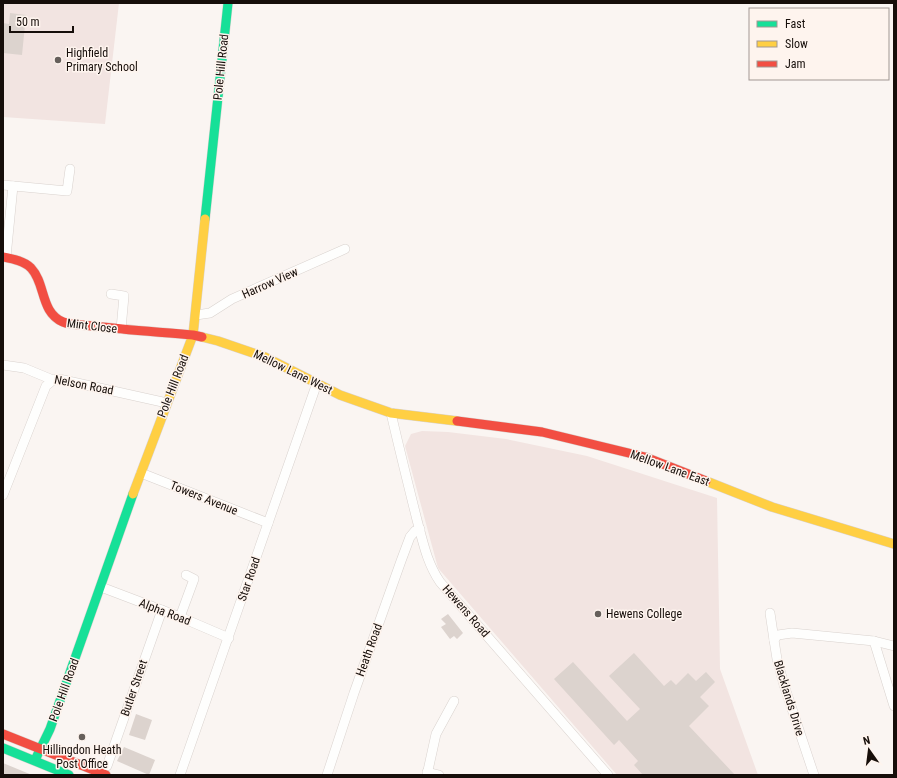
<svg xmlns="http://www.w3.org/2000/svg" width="897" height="778" font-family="'Roboto Condensed',sans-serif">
	<rect width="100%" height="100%" fill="#faf5f2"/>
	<!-- education -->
	<g fill="#f2e4e1">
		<polygon points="3,3 119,3 105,124 3,117"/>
		<polygon points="422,431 448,432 506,439 587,456 717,498 720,669 758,775 617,775 438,568 405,446 411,434"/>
	</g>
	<!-- building -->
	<g fill="#dcd3ce">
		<polygon points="10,13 26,15 22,55 3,53 3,23 9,24"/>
		<polygon points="448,614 463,633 457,639 454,636 450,639 441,627 446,624 441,619"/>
		<polygon points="634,653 664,686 671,680 676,685 688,673 696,681 706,672 715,682 700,697 709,706 689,726 735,775 643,775 634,765 638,761 619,740 614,745 554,679 573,662 627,721 640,709 609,676"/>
		<polygon points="136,714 152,720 145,740 129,735"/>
		<polygon points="124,747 155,760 149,775 117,761"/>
		<polygon points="3,763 32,775 3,775"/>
	</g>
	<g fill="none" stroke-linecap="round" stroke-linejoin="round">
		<!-- street casing -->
		<g stroke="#d9d2ce" stroke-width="10">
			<g id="street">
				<polyline points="3,185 67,191 70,169"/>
				<polyline points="6,257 13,186"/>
				<polyline points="111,294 124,296 121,329"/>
				<polyline points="196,315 210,313 232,299 345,249"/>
				<polyline points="3,365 24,368 53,380 59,379 167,403"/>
				<path d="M 391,413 C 399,448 408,484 417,520 C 423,542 427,563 440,582 L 608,775"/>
				<polyline points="141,473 268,523"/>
				<polyline points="3,495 46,386 53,380"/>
				<polyline points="101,587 180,617 229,638"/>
				<polyline points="770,613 774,640"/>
				<polyline points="180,617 194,579 186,575"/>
				<polyline points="874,641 894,706"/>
				<polyline points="107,766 162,610"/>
				<polyline points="427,772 439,775"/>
				<polyline points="180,775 317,383"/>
				<polyline points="327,775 354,693 401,561 410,537 415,531 420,529"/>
				<polyline points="427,775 436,734 454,701"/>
				<polyline points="814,775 784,685 777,659 774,640 778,635 792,633 823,636 874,641 894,646"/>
			</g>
		</g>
		<!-- fast casing -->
		<g stroke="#d9d2ce" stroke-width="10">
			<g id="fast">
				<polyline points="205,219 228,3"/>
				<polyline points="3,748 69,775"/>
				<polyline points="36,758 50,729 133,494"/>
			</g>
		</g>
		<!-- slow casing -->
		<g stroke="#d9d2ce" stroke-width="10">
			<g id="slow">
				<polyline points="202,337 218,341 265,357 340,395 391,413 457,421"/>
				<polyline points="706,481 772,507 894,544"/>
				<polyline points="133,494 193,335 205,219"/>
			</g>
		</g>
		<!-- jam casing -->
		<g stroke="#d9d2ce" stroke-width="10">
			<g id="jam">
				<path d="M 3,257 C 13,259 24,261 31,268 C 46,284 40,312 63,322 C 70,325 85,325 93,326 C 126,330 160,332 193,335 L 202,337"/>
				<polyline points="457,421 542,432 645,457 706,481"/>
				<polyline points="3,734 106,775"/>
			</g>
		</g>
		<!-- street -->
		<use href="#street" stroke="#fefefd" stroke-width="9"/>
		<!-- fast -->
		<use href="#fast" stroke="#16e098" stroke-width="9"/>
		<!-- slow -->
		<use href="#slow" stroke="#ffcf43" stroke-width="9"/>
		<!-- jam -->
		<use href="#jam" stroke="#f24e42" stroke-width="9"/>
	</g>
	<!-- markers -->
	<g fill="#665f5b" stroke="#fef4ee" stroke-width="1.5">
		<circle cx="58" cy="60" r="4"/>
		<circle cx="598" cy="614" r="4"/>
		<circle cx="82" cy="737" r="4"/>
	</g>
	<g text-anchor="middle" stroke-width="3" stroke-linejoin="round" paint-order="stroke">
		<!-- poi labels -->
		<g font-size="12" fill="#160e0a" stroke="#fef4ee" text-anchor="start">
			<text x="66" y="57">Highfield<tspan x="66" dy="14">Primary School</tspan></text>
			<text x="606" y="618">Hewens College</text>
			<text x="82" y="754" text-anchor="middle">Hillingdon Heath<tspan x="82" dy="14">Post Office</tspan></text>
		</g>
		<!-- street labels -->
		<g font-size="12" fill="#160e0a" stroke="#fef4ee">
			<text transform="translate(221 67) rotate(-84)" y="4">Pole Hill Road</text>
			<text transform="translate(270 283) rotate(-24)" y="4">Harrow View</text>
			<text transform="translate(92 326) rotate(7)" y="4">Mint Close</text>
			<text transform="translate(293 372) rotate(26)" y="4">Mellow Lane West</text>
			<text transform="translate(84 385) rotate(11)" y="4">Nelson Road</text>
			<text transform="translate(173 386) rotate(-69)" y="4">Pole Hill Road</text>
			<text transform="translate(670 468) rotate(20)" y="4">Mellow Lane East</text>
			<text transform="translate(204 498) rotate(22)" y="4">Towers Avenue</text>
			<text transform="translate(249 579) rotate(-71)" y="4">Star Road</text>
			<text transform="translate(466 611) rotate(49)" y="4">Hewens Road</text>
			<text transform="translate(165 612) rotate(21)" y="4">Alpha Road</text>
			<text transform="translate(369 650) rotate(-70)" y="4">Heath Road</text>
			<text transform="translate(134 688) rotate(-71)" y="4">Butler Street</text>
			<text transform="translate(64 690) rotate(-70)" y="4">Pole Hill Road</text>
			<text transform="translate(789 698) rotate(73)" y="4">Blacklands Drive</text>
		</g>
	</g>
	<!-- border -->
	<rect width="897" height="778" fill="none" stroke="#160e0a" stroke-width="8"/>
	<!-- legend -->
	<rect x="749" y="8" width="140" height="72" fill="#fef4ee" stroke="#a19893"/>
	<rect x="757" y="21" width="20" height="6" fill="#16e098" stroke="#a19893"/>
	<text x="785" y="28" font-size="12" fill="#160e0a">Fast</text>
	<rect x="757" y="41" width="20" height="6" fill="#ffcf43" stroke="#a19893"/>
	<text x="785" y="48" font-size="12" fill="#160e0a">Slow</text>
	<rect x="757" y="61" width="20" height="6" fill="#f24e42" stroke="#a19893"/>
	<text x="785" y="68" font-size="12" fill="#160e0a">Jam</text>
	<!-- north arrow -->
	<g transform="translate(869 750) rotate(346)" stroke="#fef4ee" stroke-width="3" paint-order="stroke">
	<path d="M0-3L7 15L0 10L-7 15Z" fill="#160e0a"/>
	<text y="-6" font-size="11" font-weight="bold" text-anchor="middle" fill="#160e0a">N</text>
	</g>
	<!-- scale -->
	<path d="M10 26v6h63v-6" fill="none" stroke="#160e0a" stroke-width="2"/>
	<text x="16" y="26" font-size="12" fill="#160e0a" stroke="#fef4ee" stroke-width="3" paint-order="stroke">50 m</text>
</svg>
